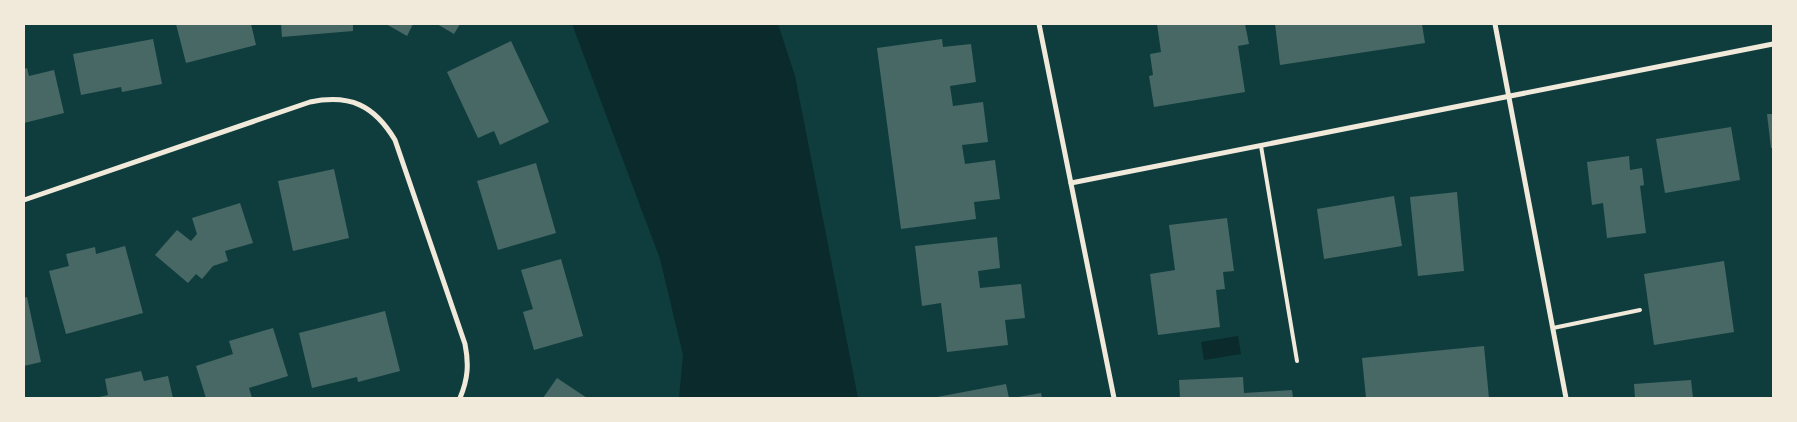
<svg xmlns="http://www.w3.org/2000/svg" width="1797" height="422" font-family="Overpass,sans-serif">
	<rect width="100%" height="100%" fill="#0f3d3e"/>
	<!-- water -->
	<g fill="#0a2a2b">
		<polygon points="572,24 778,24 795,76 858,398 679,398 683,355 660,259"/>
		<polygon points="1238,336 1241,354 1204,360 1201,342"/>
	</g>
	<!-- building -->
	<g fill="#486865">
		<polygon points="176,24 251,24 256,45 186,63"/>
		<polygon points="281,24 353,24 353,31 282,37"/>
		<polygon points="386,24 413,24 407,36"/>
		<polygon points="437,24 460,24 454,34"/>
		<polygon points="1157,24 1245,24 1249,44 1238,46 1245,92 1154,107 1149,76 1153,75 1150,54 1161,52"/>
		<polygon points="1275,24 1422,24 1425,43 1280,65"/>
		<polygon points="153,39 162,84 122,92 121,87 81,95 73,54"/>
		<polygon points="942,39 943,47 971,44 976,82 950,86 953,106 983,102 988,142 962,145 965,164 995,160 1000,199 974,202 976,219 901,229 877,48"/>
		<polygon points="511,41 549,122 500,145 494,131 478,138 447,72"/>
		<polygon points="27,68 29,76 54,70 64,113 24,123 24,69"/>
		<polygon points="1767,114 1773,114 1773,148 1771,148"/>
		<polygon points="1731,127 1740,180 1665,193 1656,139"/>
		<polygon points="1629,156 1630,170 1642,168 1644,185 1640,186 1646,233 1607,238 1603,203 1592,205 1587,162"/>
		<polygon points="536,163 556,233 498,250 477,181"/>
		<polygon points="334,169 349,238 293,251 278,181"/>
		<polygon points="1457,192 1464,271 1418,276 1410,197"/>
		<polygon points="1394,196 1402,246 1324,259 1317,209"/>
		<polygon points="240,203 253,243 225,251 228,261 213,266 202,279 196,274 188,283 155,255 177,230 191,241 197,234 192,218"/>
		<polygon points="1227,218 1234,271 1223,272 1225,289 1216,290 1220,327 1158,335 1150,274 1175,270 1169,225"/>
		<polygon points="997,237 1000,268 978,271 980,288 1021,284 1025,318 1005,320 1008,345 947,352 941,303 922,306 915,246"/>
		<polygon points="125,246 143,313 66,334 49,271 69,266 66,254 95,247 96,254"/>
		<polygon points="561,259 583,336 534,350 523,312 533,309 521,270"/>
		<polygon points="1724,261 1734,332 1654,345 1644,274"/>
		<polygon points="27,297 41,362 24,366 24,298"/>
		<polygon points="385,311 400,371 358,382 357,377 312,388 299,333"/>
		<polygon points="273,328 288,376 249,388 252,398 206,398 196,366 233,354 229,341"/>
		<polygon points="1484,346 1489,398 1366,398 1362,358"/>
		<polygon points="141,371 144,381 168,376 173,398 95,398 108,395 105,379"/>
		<polygon points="1243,377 1244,393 1292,390 1293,398 1180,398 1179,380"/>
		<polygon points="557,378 587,398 543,398"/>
		<polygon points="1691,380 1693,398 1635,398 1634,384"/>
		<polygon points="1006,384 1009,398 937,398 937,397"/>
		<polygon points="1041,393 1042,398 1018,398 1018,397"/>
	</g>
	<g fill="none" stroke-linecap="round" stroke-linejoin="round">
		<!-- service -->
		<g stroke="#f1e9da" stroke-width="4">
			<polyline points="1261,146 1297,361"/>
			<polyline points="1553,328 1640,310"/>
		</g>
		<!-- minor -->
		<g stroke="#f1e9da" stroke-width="5">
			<polyline points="1039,24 1114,398"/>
			<polyline points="1495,24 1566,398"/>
			<polyline points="1071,183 1773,44"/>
			<path d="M 24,200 L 310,102 C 350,94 374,105 395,140 L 465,344 C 469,364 468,379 460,398"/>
		</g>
	</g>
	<!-- border -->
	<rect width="1797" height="422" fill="none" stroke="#f1e9da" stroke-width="50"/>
</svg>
